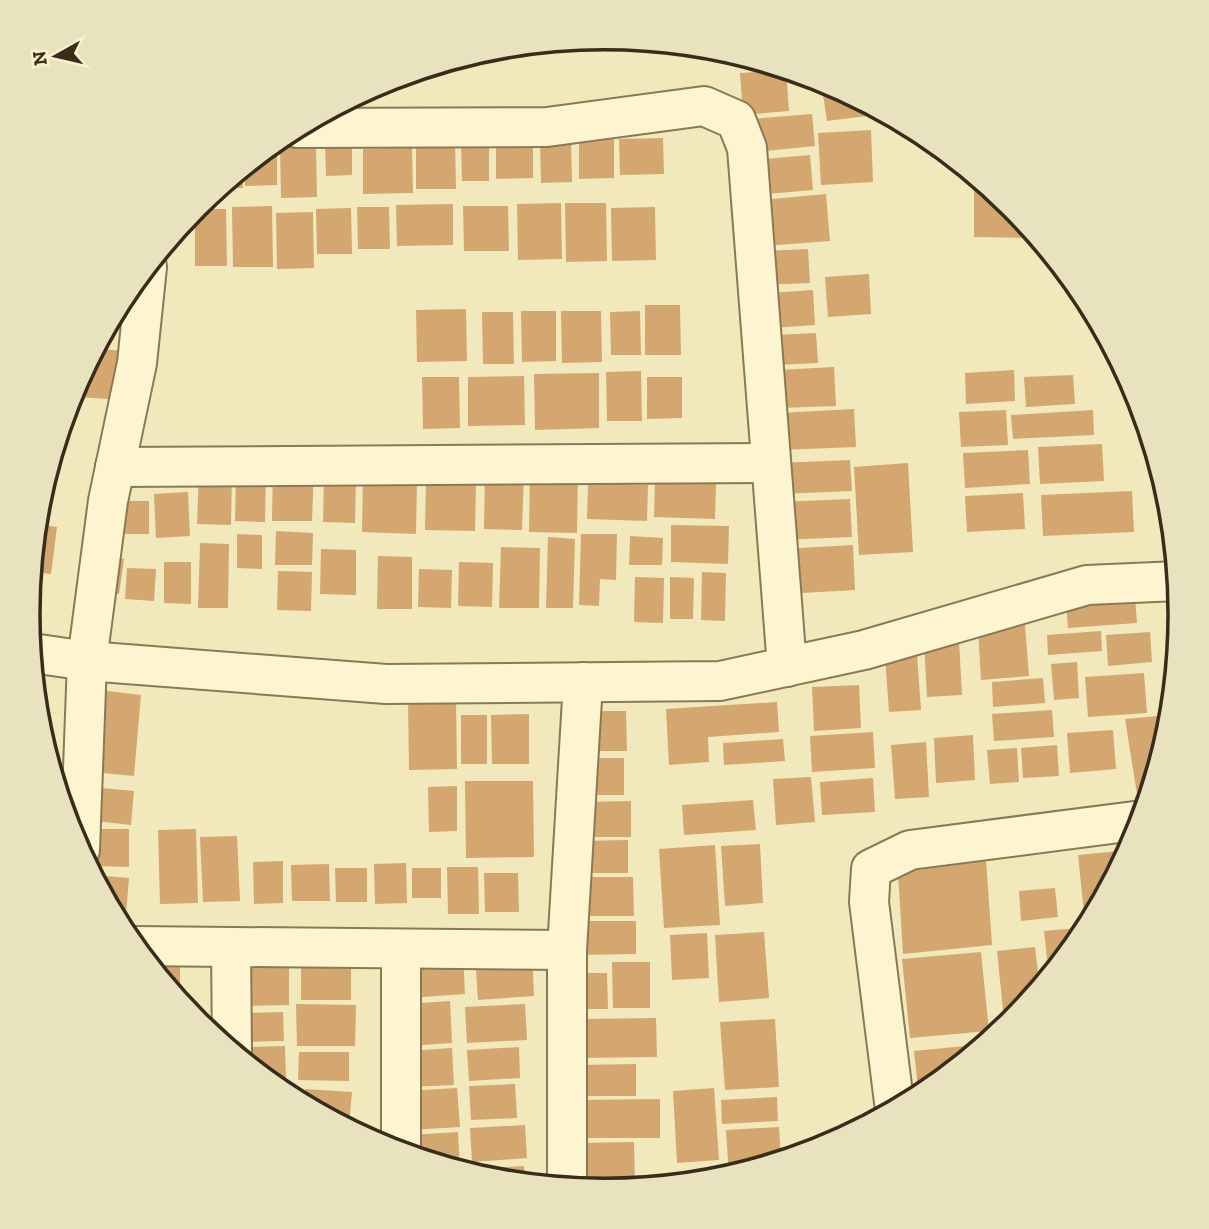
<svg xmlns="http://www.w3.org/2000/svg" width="1209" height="1229" font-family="'Zilla Slab',serif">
	<rect width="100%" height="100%" fill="#f1e9bc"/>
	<!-- building -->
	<g fill="#d3a76f">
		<polygon points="786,70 789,111 743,115 740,73"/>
		<polygon points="821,81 866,104 867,116 827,121"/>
		<polygon points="812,114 815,146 753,152 751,119"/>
		<polygon points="871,130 873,182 821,185 818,133"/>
		<polygon points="614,134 614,178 579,179 579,135"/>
		<polygon points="663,138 664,174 620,175 619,139"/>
		<polygon points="540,140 571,140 572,182 541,183"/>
		<polygon points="455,142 456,189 416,189 416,143"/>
		<polygon points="325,144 352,144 352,175 326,176"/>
		<polygon points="533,144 533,178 496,179 496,145"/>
		<polygon points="316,146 317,197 281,198 280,147"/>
		<polygon points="461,146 489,146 489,181 462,181"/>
		<polygon points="412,148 413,193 363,194 363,149"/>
		<polygon points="264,152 277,152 277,185 245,186 244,168"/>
		<polygon points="810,155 813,190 756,195 752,160"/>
		<polygon points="243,169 243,188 219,189 241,170"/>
		<polygon points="974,178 1012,207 1038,238 974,237"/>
		<polygon points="826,194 830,241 765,246 761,200"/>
		<polygon points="561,203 562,259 518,260 517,204"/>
		<polygon points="565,203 606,203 607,261 566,262"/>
		<polygon points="453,204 453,245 397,246 396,205"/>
		<polygon points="272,206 273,267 233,267 232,207"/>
		<polygon points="463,206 508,206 509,251 464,251"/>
		<polygon points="357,207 389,207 390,249 358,249"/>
		<polygon points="655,207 656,260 612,261 611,208"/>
		<polygon points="351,208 352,254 317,254 316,209"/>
		<polygon points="195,209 226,209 227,266 195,266"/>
		<polygon points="313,212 314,268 277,269 276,213"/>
		<polygon points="808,249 810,283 761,285 759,251"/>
		<polygon points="869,274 871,314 828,317 825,277"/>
		<polygon points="813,290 815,325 772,328 770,293"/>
		<polygon points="645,305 680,305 681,355 645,355"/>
		<polygon points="466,309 467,361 417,362 416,310"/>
		<polygon points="521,311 556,311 556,361 522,362"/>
		<polygon points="561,311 601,311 602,362 562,363"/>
		<polygon points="640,311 641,355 611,355 610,312"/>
		<polygon points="482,312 513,312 514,364 483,364"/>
		<polygon points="816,333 818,363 777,365 775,335"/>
		<polygon points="96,349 127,351 124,400 78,397 79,380"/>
		<polygon points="834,367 836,406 780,408 778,370"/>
		<polygon points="1014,370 1015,401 966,404 965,373"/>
		<polygon points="641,371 642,421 607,421 606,372"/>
		<polygon points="599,373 599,428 535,430 534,374"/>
		<polygon points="1073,375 1075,404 1026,407 1024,377"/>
		<polygon points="524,376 525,425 468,426 468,377"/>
		<polygon points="422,377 459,377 460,428 423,429"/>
		<polygon points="647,377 682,377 682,418 647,419"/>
		<polygon points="854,409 856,447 781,450 779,413"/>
		<polygon points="1006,410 1008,445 961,447 959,412"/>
		<polygon points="1093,410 1094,435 1013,439 1011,415"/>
		<polygon points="1102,444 1104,481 1040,484 1038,447"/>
		<polygon points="1028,450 1030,484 965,488 963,453"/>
		<polygon points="850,460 852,491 779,494 778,463"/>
		<polygon points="908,463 913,552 859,555 854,467"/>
		<polygon points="199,468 232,469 231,525 197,524"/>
		<polygon points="273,468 314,469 312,521 272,521"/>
		<polygon points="485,472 524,473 522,530 484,529"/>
		<polygon points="530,472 578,473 577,533 529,532"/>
		<polygon points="324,473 356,473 355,523 323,522"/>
		<polygon points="236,475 266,475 265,522 235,521"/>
		<polygon points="363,476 417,478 416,534 362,532"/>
		<polygon points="46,479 53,479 51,515 38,514"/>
		<polygon points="426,479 476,481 475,531 425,530"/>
		<polygon points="655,481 716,483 715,519 654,517"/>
		<polygon points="588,484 648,485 647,521 587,519"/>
		<polygon points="1132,491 1134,532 1043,536 1041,495"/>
		<polygon points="188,492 190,536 156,538 154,494"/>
		<polygon points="1023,493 1025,529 967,532 965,496"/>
		<polygon points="850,499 852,537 780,540 778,502"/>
		<rect x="116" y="501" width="33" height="33"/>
		<polygon points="37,524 57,527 51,574 32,572"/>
		<polygon points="671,525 729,526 728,564 671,562"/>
		<polygon points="276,531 313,533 312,565 275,565"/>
		<polygon points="237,534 262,535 262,569 237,568"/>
		<polygon points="581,534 617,534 616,580 600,579 599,606 579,605"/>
		<polygon points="630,536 663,538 662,565 629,565"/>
		<polygon points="548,537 575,539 573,608 546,608"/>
		<polygon points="200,543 229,544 228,608 198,608"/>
		<polygon points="853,545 855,590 784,594 782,549"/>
		<polygon points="501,547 540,548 539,608 499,608"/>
		<polygon points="321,549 356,550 356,595 320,594"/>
		<polygon points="103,556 124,559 119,594 98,591"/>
		<polygon points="378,556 412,557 412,609 377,609"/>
		<polygon points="164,562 191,562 191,604 164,603"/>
		<polygon points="459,562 493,563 492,607 458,606"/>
		<polygon points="127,568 156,569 154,601 125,599"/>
		<polygon points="419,569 452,570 451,608 418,607"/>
		<polygon points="278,571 312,572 311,611 277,610"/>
		<polygon points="702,572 726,573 725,621 701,620"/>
		<polygon points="635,577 664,578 663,623 634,622"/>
		<polygon points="670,577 694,578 693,619 670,619"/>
		<polygon points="1135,597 1137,623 1068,628 1066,602"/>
		<polygon points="1025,625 1029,676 981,680 978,628"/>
		<polygon points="1101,631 1102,651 1048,655 1047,635"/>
		<polygon points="1150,632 1152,662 1108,666 1106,635"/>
		<polygon points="959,641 962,695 927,697 924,643"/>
		<polygon points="917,654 921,710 889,712 885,656"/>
		<polygon points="1077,662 1079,698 1054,700 1051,664"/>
		<polygon points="1144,673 1147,713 1088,717 1085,677"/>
		<polygon points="1043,678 1045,703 993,707 992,682"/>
		<polygon points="859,685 861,728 814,731 812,687"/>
		<polygon points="99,690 141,695 134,776 92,772"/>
		<polygon points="456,698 457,769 409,770 408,699"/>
		<polygon points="777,702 779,732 708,737 709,762 669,765 666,709"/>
		<polygon points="1052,710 1054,737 994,741 992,714"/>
		<polygon points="587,711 626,711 627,751 587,751"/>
		<polygon points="529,714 529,764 492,764 491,715"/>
		<rect x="461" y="715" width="26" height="49"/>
		<polygon points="1158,716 1163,749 1150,792 1137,794 1125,719"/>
		<polygon points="1113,730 1116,769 1070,773 1067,733"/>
		<polygon points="873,732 875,768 812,772 810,736"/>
		<polygon points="973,735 975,780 936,783 934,738"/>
		<polygon points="783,739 785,761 724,765 723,743"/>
		<polygon points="926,742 929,797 895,799 891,745"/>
		<polygon points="1057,745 1059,776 1023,778 1021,748"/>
		<polygon points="1017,748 1019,782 990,784 987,750"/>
		<rect x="586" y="758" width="38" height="37"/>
		<polygon points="811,777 815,822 776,825 773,779"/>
		<polygon points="873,778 875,812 822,815 820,782"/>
		<polygon points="465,781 533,781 534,857 466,858"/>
		<polygon points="457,786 457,831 429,832 428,787"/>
		<polygon points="91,787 134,791 131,825 87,820"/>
		<polygon points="753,800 756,830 684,835 682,805"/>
		<polygon points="631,801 631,837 582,837 582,802"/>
		<polygon points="94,829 129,829 129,867 94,866"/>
		<polygon points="196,829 198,903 160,904 158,830"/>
		<polygon points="237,836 240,901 203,902 200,837"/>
		<polygon points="628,840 628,873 577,873 577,841"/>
		<polygon points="760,844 763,903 725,906 721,846"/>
		<polygon points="715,845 720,925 664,928 659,849"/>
		<polygon points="1129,850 1096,912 1084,913 1078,855"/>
		<polygon points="986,860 992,945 903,954 898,873"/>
		<polygon points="283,861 283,903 254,904 253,862"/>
		<polygon points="406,863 407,903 375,904 374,864"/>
		<polygon points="329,864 330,901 292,901 291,865"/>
		<polygon points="447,867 478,867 479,914 448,914"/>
		<polygon points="335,868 367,868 367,902 336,902"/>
		<rect x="412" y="868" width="29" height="30"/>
		<polygon points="484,873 518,873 519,912 485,912"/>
		<polygon points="93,875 129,878 126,915 114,914"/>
		<polygon points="577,877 633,877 634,916 577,916"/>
		<polygon points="1055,888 1058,917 1021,921 1019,891"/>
		<polygon points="578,921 636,921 636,954 578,955"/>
		<polygon points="1088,927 1084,935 1049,977 1044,931"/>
		<polygon points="764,932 769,998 719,1002 715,935"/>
		<polygon points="707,933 709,978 672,980 670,935"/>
		<polygon points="1035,947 1040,989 1024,1008 1003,1010 997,951"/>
		<polygon points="981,952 989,1031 910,1038 902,959"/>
		<polygon points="463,953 465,994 408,998 406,956"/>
		<polygon points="532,953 534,996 478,1000 475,956"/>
		<rect x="301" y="959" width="50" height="41"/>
		<polygon points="289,961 289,1005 243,1006 242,962"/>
		<polygon points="612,962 650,962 650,1008 613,1008"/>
		<polygon points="150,965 180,965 180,1002"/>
		<polygon points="573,973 607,973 608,1009 573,1009"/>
		<polygon points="450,1001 452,1043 407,1046 404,1004"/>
		<polygon points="296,1004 356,1005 355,1046 297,1046"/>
		<polygon points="525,1004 527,1040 467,1043 465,1007"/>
		<polygon points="283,1012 284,1041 242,1042 242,1013"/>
		<polygon points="1016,1017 1012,1022 1002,1030 1001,1019"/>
		<polygon points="656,1018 657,1057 581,1058 581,1019"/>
		<polygon points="775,1019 779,1087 725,1090 720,1022"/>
		<polygon points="985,1044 924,1094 919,1097 914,1051"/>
		<polygon points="285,1046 286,1078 265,1078 241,1059 241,1047"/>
		<polygon points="519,1047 520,1078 469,1081 467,1050"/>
		<polygon points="452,1048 454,1085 410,1087 408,1051"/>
		<polygon points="299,1052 349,1052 349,1081 298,1080"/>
		<polygon points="636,1064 636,1096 578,1096 578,1065"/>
		<polygon points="515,1084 517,1118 471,1120 469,1086"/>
		<polygon points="457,1088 460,1127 409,1130 407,1091"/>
		<polygon points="714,1088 719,1160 677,1163 673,1091"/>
		<polygon points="305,1089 352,1092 349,1125 341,1124 304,1105"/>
		<polygon points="777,1097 778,1121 722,1124 721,1100"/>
		<polygon points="660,1099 660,1138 576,1138 575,1100"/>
		<polygon points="525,1125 527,1158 472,1162 470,1128"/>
		<polygon points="779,1127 781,1160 729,1176 726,1130"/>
		<polygon points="458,1132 460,1170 410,1155 409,1135"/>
		<polygon points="634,1142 635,1184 576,1184 575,1143"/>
		<polygon points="524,1166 525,1183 492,1180 472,1174 472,1169"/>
		<polygon points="688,1176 688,1183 643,1187 643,1177"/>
	</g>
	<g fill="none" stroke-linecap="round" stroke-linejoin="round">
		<!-- minor casing -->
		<g stroke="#8a7954" stroke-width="42">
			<g id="minor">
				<polyline points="297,128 547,127 704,106 736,120 747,148 787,667"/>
				<polyline points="115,467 771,463"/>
				<polyline points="32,653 87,661 386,684 720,681 864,650 1087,585 1178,581"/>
				<polyline points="80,850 87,661 108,501 137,363 147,267"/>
				<polyline points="134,946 567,950"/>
				<polyline points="231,947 232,1051"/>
				<polyline points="401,949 401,1152"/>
				<polyline points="895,1110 869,902 871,869 910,850 1142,820"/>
				<polyline points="567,1187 567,950 583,682"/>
			</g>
		</g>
		<!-- minor -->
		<use href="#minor" stroke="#fcf5d0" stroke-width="38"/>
	</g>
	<!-- crop -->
	<path d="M0 0H1209V1229H0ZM40 614a564 564 0 1 1 1128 0a564 564 0 1 1-1128 0Z" fill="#e9e2be" fill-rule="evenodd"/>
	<path fill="none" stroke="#382d1a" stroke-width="3.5" d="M40 614a564 564 0 1 1 1128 0a564 564 0 1 1-1128 0Z"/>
	<!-- north arrow -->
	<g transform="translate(56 56) rotate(262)" stroke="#f8f2cc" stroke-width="5" paint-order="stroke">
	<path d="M0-5L12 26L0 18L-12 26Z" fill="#382d1a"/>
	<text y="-10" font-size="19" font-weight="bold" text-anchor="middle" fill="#382d1a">N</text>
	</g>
</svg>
